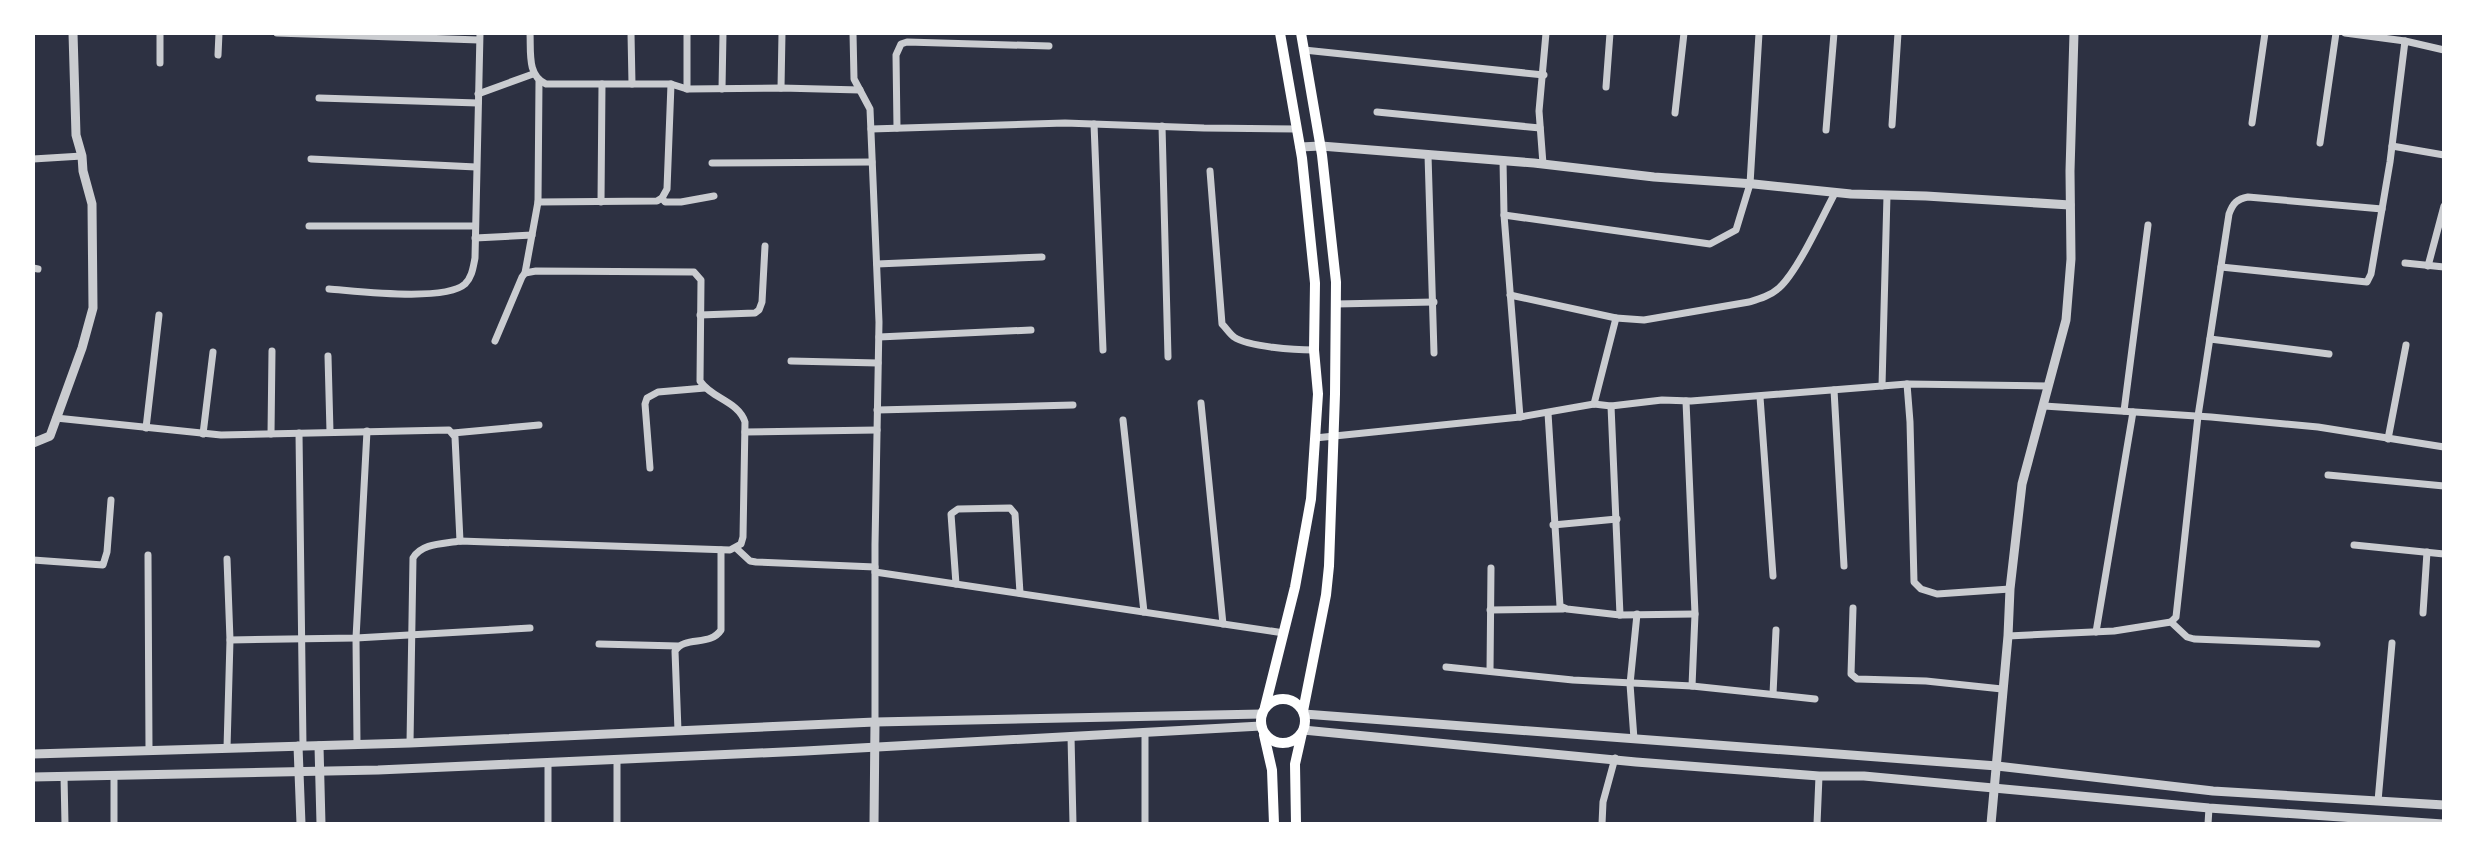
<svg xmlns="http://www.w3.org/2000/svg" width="2477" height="857" font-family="Arial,sans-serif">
	<rect width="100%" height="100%" fill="#2d3142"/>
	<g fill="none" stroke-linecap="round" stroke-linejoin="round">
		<!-- minor -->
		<g stroke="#caccd0" stroke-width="7">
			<polyline points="277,33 479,40"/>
			<path d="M 530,33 C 531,52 527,76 546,84 L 671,84 L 687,89 L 781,88 L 860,90"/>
			<polyline points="631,33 632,84"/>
			<polyline points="853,33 854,79 870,109 879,322 875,545 875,722"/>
			<polyline points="2345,33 2405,41"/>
			<polyline points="1304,50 1544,75"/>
			<polyline points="218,55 219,33"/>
			<polyline points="160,63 160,33"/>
			<polyline points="1606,87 1610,33"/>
			<polyline points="781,88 782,33"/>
			<polyline points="687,89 687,33"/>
			<polyline points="722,89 723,33"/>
			<polyline points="478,94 533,74"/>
			<polyline points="319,98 478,103"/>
			<polyline points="1377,112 1540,128"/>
			<polyline points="1675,113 1684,33"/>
			<polyline points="2252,123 2265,33"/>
			<polyline points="1094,124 1103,350"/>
			<polyline points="1892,125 1898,33"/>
			<polyline points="1162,126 1168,357"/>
			<polyline points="897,128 896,55 901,44 907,42 1049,46"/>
			<polyline points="871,129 1065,123 1204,128 1297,129"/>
			<polyline points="1826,130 1834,33"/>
			<polyline points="2320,143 2336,33"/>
			<polyline points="2392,146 2444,155"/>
			<polyline points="1428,155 1434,353"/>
			<polyline points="33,159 82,156"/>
			<polyline points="311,159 476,167"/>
			<polyline points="1503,160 1504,215 1520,417"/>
			<polyline points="712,163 872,162"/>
			<polyline points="1543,164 1539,111 1546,33"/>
			<path d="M 1210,171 L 1222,324 C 1226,328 1230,334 1234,337 C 1248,347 1296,350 1314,350"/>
			<polyline points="662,198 665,202 681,202 714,196"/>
			<polyline points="538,202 657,201 662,198 667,189 671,84"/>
			<polyline points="601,202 602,84"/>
			<polyline points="1504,215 1710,244 1736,230 1750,184 1759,33"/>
			<polyline points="309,226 475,226"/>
			<polyline points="475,238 532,235"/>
			<polyline points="2405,263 2444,267"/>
			<polyline points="877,264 1042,257"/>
			<polyline points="2428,266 2444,206"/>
			<polyline points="2221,267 2367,282 2371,274 2390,162 2405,41 2444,50"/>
			<polyline points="33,268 38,269"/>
			<polyline points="525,273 538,202 539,81"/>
			<path d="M 329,289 C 357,291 445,302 465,284 C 472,277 473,268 475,258 L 480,33"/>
			<polyline points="1510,295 1616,318 1594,404"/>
			<polyline points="1336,304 1434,302"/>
			<polyline points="700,315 755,313 759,310 762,302 765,246"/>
			<path d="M 1616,318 L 1644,320 L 1749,302 C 1759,299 1770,296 1779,288 C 1798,271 1822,217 1835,193"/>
			<polyline points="879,337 1031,330"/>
			<polyline points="2210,339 2329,354"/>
			<polyline points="328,356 330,432"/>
			<polyline points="791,361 878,363"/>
			<polyline points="1907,384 1910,422 1914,582 1921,589 1937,594 2010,589"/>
			<polyline points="1882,386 1887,195"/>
			<polyline points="1834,390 1844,566"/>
			<polyline points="1760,397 1773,576"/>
			<polyline points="1686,401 1695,614 1692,686"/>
			<polyline points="1201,403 1223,624"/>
			<polyline points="1611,406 1620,615"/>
			<polyline points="2044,406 2211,417 2318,427 2444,447"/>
			<polyline points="877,410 1073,405"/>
			<polyline points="2124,411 2148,225"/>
			<polyline points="1548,413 1560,606 1567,609 1620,615 1695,614"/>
			<polyline points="56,418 221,435 449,430 455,437 460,541"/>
			<polyline points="1123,420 1144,612"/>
			<polyline points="146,428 159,315"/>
			<polyline points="745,432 877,430"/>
			<polyline points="299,433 303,746"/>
			<polyline points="453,433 539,425"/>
			<polyline points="203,434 213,352"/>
			<polyline points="271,434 272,351"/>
			<polyline points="1315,438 1520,417 1594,404 1611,406 1662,400 1691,401 1907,384 2048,386"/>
			<polyline points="2388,439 2406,345"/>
			<polyline points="650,468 645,404 647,398 658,392 705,388"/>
			<polyline points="2328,475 2444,486"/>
			<polyline points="1553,525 1617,519"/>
			<polyline points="2354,545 2444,554"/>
			<polyline points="736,548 750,561 756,562 875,567"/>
			<polyline points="148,555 149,750"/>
			<polyline points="33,560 103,565 107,552 111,500"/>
			<polyline points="875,572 1284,633"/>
			<polyline points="956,584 951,514 958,509 1010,508 1015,514 1020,593"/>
			<polyline points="1853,608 1851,674 1857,679 1926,681 2002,689"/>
			<polyline points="1490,610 1563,609"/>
			<polyline points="2423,613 2427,552"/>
			<polyline points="2171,622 2187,637 2194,639 2317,644"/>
			<polyline points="2096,632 2133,412"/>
			<path d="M 2008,636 L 2114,631 L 2171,622 L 2176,617 L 2198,416 L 2229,214 C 2233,203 2237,199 2248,197 L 2382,209"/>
			<polyline points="230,640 356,638 530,628"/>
			<polyline points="599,644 678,646"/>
			<polyline points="1446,667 1573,680 1692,686 1815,699"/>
			<polyline points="1490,671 1491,568"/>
			<polyline points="1773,694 1776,630"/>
			<path d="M 678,731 L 675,651 C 685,635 710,647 721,630 L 721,550"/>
			<polyline points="1145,732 1145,824"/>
			<polyline points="1071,736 1073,824"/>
			<polyline points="1634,739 1630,684 1637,614"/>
			<path d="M 410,743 L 413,558 C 422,543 443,544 460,541 L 730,550 L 741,544 L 743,537 L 745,422 C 738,401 712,399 700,381 L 701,280 L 694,272 L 536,271 L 525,273 L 522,277 L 495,341"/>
			<polyline points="357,744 356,638 367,431"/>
			<polyline points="227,748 230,640 227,559"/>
			<polyline points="548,762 548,824"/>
			<polyline points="114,775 114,824"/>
			<polyline points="64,776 65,824"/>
			<polyline points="2378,801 2392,643"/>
			<polyline points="617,824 617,759"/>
			<polyline points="1602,824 1603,802 1615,758"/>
			<polyline points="1817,824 1819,776"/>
			<polyline points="2208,824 2209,808"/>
		</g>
		<!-- tertiary -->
		<g stroke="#caccd0" stroke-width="9">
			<polyline points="1300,147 1321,146 1534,163 1654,177 1754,184 1851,194 1926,196 2070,205"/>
			<polyline points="33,443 50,436 82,348 93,308 92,204 83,171 82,156 76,135 73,33"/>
			<polyline points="1304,714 1997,766 2213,791 2444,805"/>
			<polyline points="1303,730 1636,762 1819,776 1864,776 2209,808 2443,824"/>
			<polyline points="298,746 301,824"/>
			<polyline points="319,746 321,824"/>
			<polyline points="33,754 410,743 875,722 1262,714"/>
			<polyline points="33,777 378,770 805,751 1261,726"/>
			<polyline points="874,824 875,722"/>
			<polyline points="1991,824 2008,636 2010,589 2022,484 2066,320 2071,259 2070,171 2074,33"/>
		</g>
		<!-- secondary -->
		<g stroke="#fff" stroke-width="10">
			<polyline points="1301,33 1322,155 1336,282 1335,394 1329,566 1326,595 1303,711"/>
			<circle cx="1283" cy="721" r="22"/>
			<polyline points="1265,707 1295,587 1311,499 1318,394 1314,350 1315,283 1302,158 1280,33"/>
			<polyline points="1264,735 1272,770 1274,824"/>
			<polyline points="1296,824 1295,764 1302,733"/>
		</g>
	</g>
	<!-- border -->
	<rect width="2477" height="857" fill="none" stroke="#ffffff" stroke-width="70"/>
</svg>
